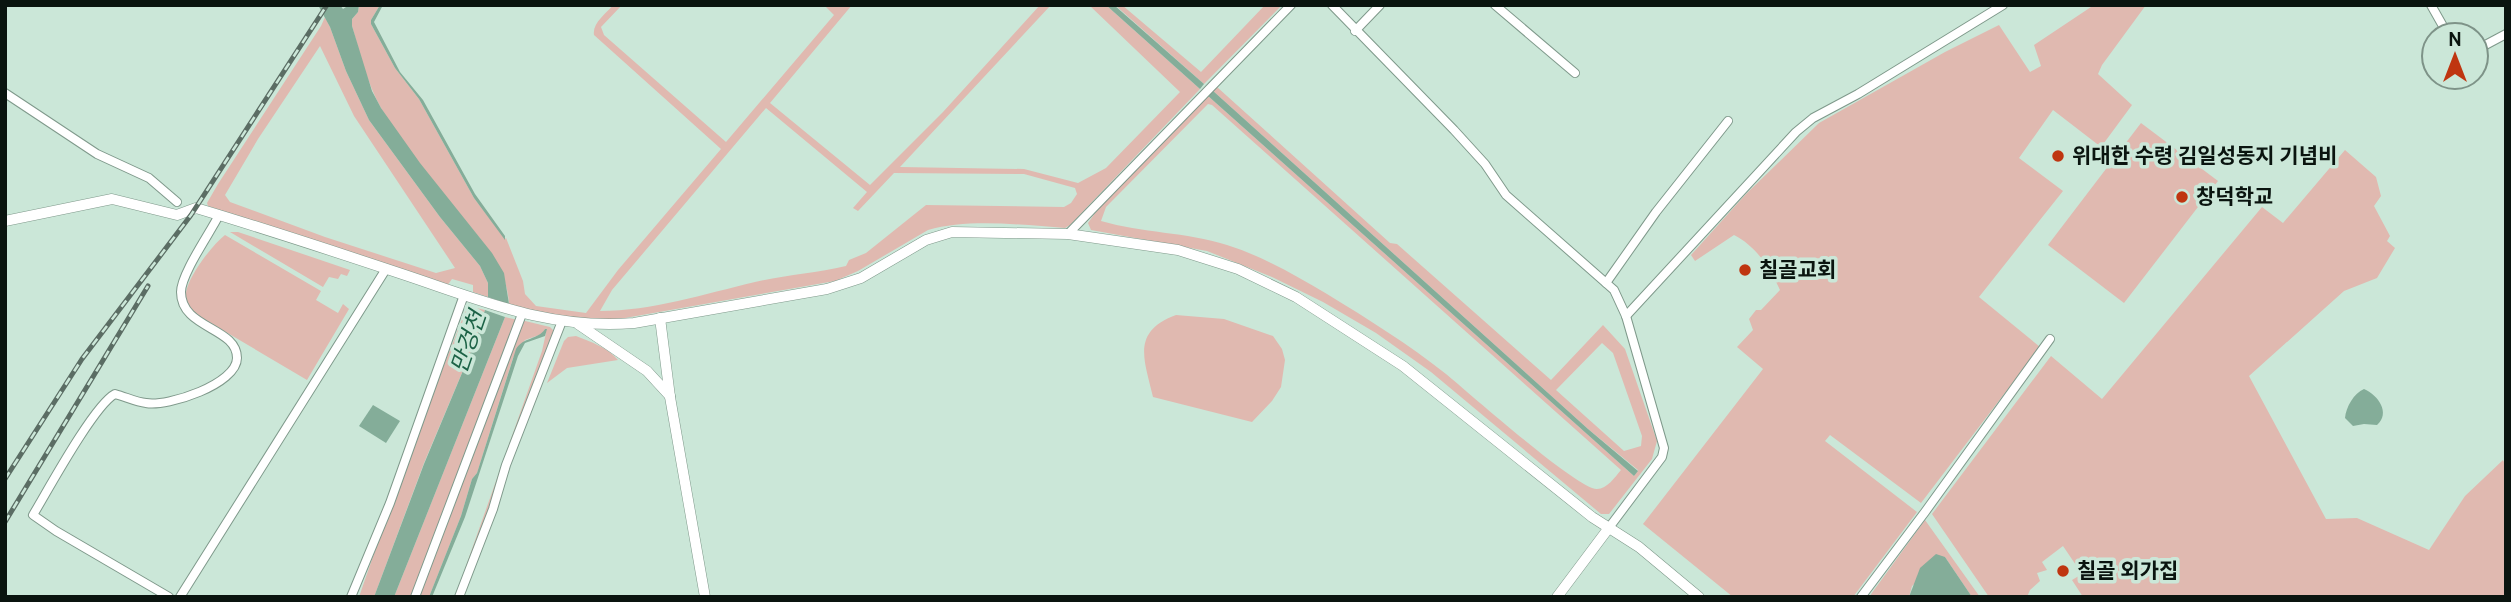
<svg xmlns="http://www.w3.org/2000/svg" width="2511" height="602" font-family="Cabin,'Noto Sans KR',sans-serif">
	<rect width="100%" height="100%" fill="#cbe7d8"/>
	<!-- green -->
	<g fill="#e0b9b0" fill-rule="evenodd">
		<path d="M 359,5 L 380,5 L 371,20 L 371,24 L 395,68 L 419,99 L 474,198 L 505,239 L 506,238 L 523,281 L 525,294 L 536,306 L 586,313 L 618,270 L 721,149 L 594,35 C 592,23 606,14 613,5 L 622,5 L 601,27 L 604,35 L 726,142 L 834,15 L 824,5 L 838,5 L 841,7 L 852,5 L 770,103 L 870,185 L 943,112 L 1040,5 L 1051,5 L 900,167 L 1024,169 L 1078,183 L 1106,168 L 1180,92 L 1089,5 L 1106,5 L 1200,89 L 1070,225 L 1065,228 C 1023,225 968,218 928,230 L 858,271 L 835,281 L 625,318 C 585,323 547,315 509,304 C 507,264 478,237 454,207 C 429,175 401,143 381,108 C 367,83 360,54 352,26 L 352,19 L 358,12 ZM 766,108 L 867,192 L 853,208 L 858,211 L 894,173 L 1024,174 L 1075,188 L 1077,194 L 1071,203 L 1064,207 L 926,205 L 866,253 L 849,260 L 846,266 C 816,273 785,275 755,282 C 704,294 652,311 600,311 L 612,290 Z"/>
		<polygon points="1115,5 1122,5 1201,72 1265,5 1282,5 1204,84"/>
		<path d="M 2094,5 L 2146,5 L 2102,65 L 2098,74 L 2132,105 L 2101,147 L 2053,110 L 2019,158 L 2063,191 L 1979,297 L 2040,347 L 1921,503 L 1830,435 L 1825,441 L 1917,512 L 1853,597 L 1733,597 L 1643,524 L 1763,369 L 1737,347 L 1753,330 L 1749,319 L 1756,310 L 1761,310 L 1780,290 C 1770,268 1756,246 1734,235 L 1695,261 L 1691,255 L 1746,194 L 1819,123 L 1945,52 L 1999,25 L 2030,72 L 2041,66 L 2034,45 Z"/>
		<path d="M 325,17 L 330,27 L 346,71 L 369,120 L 440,217 L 480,266 L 488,283 L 488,297 L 473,292 L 473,285 L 452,279 L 447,286 L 208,206 L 207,203 L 218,184 L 321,26 ZM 320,46 L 354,116 L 455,268 L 436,273 L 325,237 L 230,202 L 225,195 L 258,139 Z"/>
		<path d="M 1217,87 L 1390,243 L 1397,244 L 1551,380 L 1603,325 L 1625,349 L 1657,441 L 1652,459 L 1609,514 L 1601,514 L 1431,372 L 1376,333 L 1323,302 L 1272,277 L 1207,251 L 1091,230 L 1088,223 L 1100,206 L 1207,95 L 1634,476 L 1638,470 L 1588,429 L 1212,90 ZM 1208,104 L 1212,105 L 1621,470 C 1615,477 1607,489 1597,489 C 1578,490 1468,392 1446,374 C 1408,344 1368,319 1327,294 C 1295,275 1262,256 1227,245 C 1186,232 1142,233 1101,221 L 1106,207 ZM 1602,343 L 1613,353 L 1642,436 L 1641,446 L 1624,451 L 1556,390 Z"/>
		<polygon points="2141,123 2218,181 2124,303 2048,245"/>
		<polygon points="2345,150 2376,177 2381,196 2374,206 2390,236 2387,241 2395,248 2377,278 2344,291 2249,376 2326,519 2357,518 2429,550 2465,496 2503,460 2506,466 2506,597 2083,597 2072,580 2082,574 2063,546 2042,562 2047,570 2037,573 2040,581 2030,590 2027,597 1989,597 1932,514 2051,356 2102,399 2262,207 2283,223"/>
		<polygon points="230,232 238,232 350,270 347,276 341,274 338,279 329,277 323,287"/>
		<path d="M 225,235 L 321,291 L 316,300 L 338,313 L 343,304 L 349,309 L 307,380 L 197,315 C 191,309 186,304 186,296 C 185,280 212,245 225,235 Z"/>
		<polygon points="472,307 485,310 475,342 424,463 374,597 359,597 378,542 411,458 415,438 465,312"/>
		<path d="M 1176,315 L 1224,319 L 1273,336 L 1282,349 L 1285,360 L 1281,387 L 1272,401 L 1252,422 L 1153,397 C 1145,361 1130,332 1176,315 Z"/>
		<polygon points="505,317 518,320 414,597 394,597"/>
		<polygon points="521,320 550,327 554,331 457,597 455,597 542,351 546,333 545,329 542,334 525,340 513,358 477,473 472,479 461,516 429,597 417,597"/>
		<path d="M 576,336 C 591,342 607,347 618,360 L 567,368 L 547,383 L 564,341 L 568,337 Z"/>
		<polygon points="1925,520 1980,597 1972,597 1945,557 1912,586 1909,597 1869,597"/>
	</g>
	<!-- water -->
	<g fill="#84ad99">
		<polygon points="318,5 340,5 343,9 349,5 359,5 358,12 352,19 352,26 372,91 381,108 420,163 492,253 504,273 509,304 488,297 488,283 480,266 440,217 369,120 346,71 330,27"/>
		<polygon points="380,5 383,5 374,22 400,72 423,100 475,194 505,236 505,240 474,198 419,99 395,68 371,24 371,20"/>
		<polygon points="1106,5 1114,5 1204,84 1200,89"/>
		<polygon points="1212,90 1588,429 1638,471 1634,476 1207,95"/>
		<polygon points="485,310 505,317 394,597 374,597 424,464 475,342"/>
		<path d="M 545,329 L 547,329 L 545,336 L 525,343 L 518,356 L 465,517 L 432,597 L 429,597 L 461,516 L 472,479 L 477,473 L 516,349 C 523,337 538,340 545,329 Z"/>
		<path d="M 2364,389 C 2378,395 2391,413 2377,425 L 2364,424 L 2353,426 L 2345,418 C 2346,407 2354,393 2364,389 Z"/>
		<polygon points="373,405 400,421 386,443 359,426"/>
		<polygon points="1936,554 1945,557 1972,597 1909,597 1920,568"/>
	</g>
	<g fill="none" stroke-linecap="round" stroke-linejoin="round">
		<!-- minor casing -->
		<g stroke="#7f998b" stroke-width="10">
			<g id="minor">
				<polyline points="1332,5 1454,130 1485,164 1506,195 1614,290 1626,316 1664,448 1662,457 1608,529"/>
				<polyline points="1495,5 1575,73"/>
				<polyline points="2431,5 2448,35"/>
				<polyline points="1355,31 1380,5"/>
				<polyline points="2476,50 2506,34"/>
				<polyline points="5,93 97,154 149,178 177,202"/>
				<polyline points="1068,234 1291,5"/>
				<polyline points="1606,283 1656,212 1728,121"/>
				<polyline points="1626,316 1796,132 1813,118 1858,94 2003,5"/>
				<path d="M 169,597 L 56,531 L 33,515 C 48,490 94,405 115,394 C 126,397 136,402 146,403 C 168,407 237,384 237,358 C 237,327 181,329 181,292 C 181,274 210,233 219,215"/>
				<polyline points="180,597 386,269"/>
				<polyline points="351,597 390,503 464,295"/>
				<polyline points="415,597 522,314"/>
				<polyline points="459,597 493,509 506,465 562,321"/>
				<polyline points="1861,597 1925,512 2050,339"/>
			</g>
		</g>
		<!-- tertiary casing -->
		<g stroke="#7f998b" stroke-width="11">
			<g id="tertiary">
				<path d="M 5,221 L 112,199 L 177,215 L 196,208 C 266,229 336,252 405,275 C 483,301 550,330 634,323 L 827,289 L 861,278 L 926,240 L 952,232 L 1068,234 L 1178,250 L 1238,269 L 1296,297 L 1403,366 L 1592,517 L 1639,547 L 1699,597"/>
				<polyline points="660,318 670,397 705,597"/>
				<polyline points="578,324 647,371 670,396"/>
				<polyline points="1557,597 1608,529"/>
			</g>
		</g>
		<!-- minor -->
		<use href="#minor" stroke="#fff" stroke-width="8"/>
		<!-- tertiary -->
		<use href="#tertiary" stroke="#fff" stroke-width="10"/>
		<!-- rail casing -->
		<g stroke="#5b6d64" stroke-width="5">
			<g id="rail">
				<polyline points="5,479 82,359 191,215 327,5"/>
				<polyline points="5,522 148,286"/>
			</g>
		</g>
		<!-- rail -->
		<use href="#rail" stroke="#cbe7d8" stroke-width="2.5" stroke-dasharray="8" stroke-linecap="butt"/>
	</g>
	<!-- markers -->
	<g fill="#bf3510" stroke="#cbe7d8" stroke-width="2.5">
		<circle cx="2058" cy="156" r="7"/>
		<circle cx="2182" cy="197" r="7"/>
		<circle cx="1745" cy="270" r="7"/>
		<circle cx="2063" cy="571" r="7"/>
	</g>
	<g text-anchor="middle" stroke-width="7" stroke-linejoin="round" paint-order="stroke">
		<!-- poi labels -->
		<g font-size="21" font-weight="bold" fill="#0a140f" stroke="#cbe7d8" text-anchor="start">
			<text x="2072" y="163">위대한 수령 김일성동지 기념비</text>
			<text x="2196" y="204">창덕학교</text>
			<text x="1759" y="277">칠골교회</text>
			<text x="2077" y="578">칠골 외가집</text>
		</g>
		<!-- water labels -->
		<g font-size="23" font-style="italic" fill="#1c6246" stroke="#cbe7d8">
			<text transform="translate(468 342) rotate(-71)" y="8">만겅천</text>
		</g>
	</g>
	<!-- border -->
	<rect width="2511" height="602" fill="none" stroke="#0a140f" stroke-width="14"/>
	<!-- north arrow -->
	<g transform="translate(2455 56)"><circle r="33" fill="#cbe7d8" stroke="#7e9388" stroke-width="2"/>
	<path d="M0-5L12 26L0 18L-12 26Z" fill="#bf3510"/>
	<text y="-10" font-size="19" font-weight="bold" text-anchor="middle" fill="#0a140f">N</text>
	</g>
</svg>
